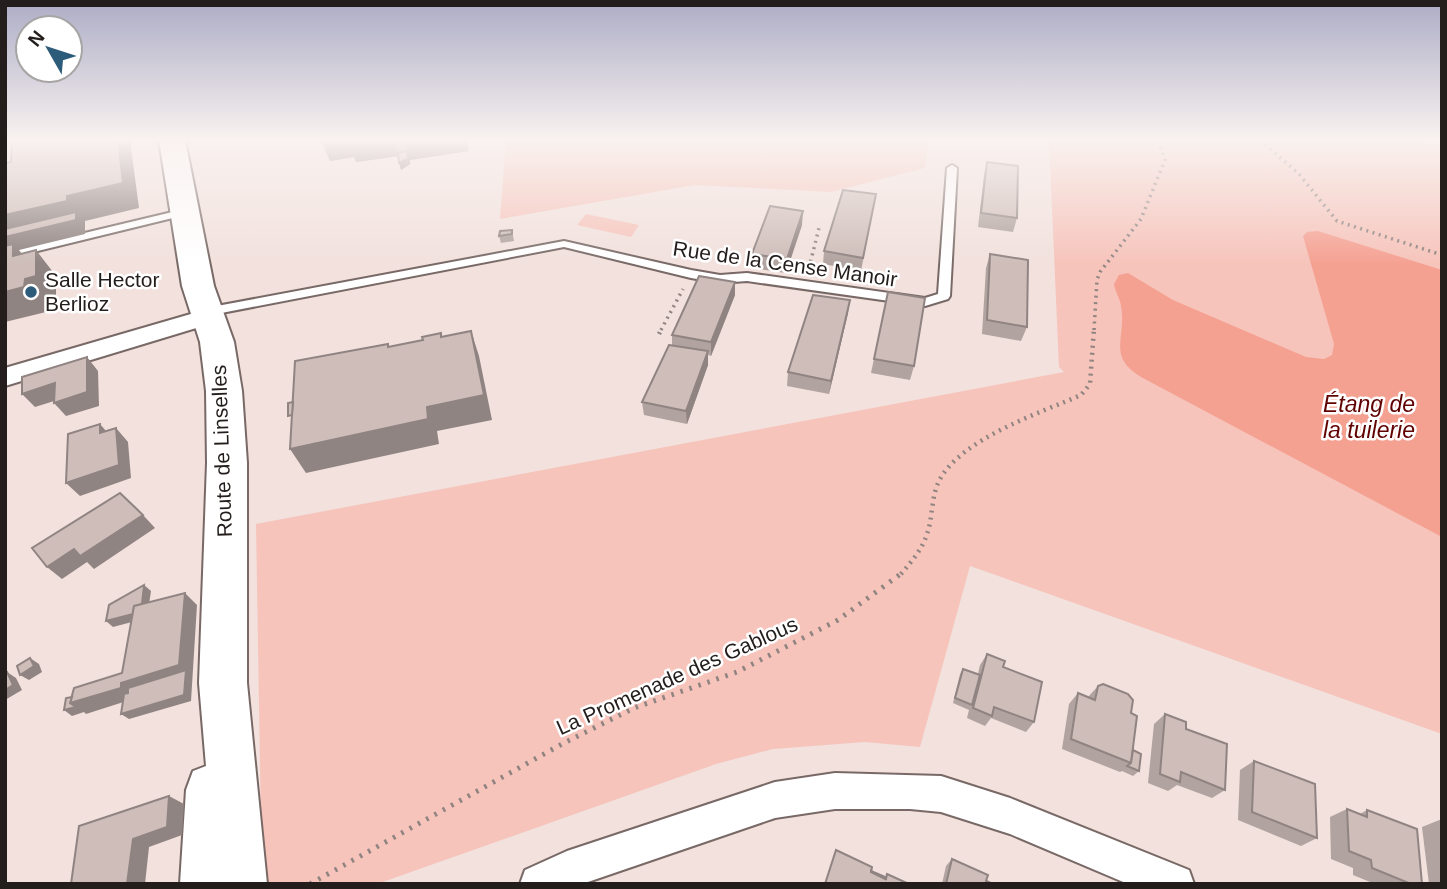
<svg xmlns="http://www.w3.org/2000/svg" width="1447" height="889" font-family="Arial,sans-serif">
	<rect width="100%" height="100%" fill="#f2e1dd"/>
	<!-- green -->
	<g fill="#f6c4bb">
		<polygon points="506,140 929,140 925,168 831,192 695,185 500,219"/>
		<polygon points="1049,140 1418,140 1430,145 1442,145 1442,734 970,566 920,747 865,742 773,749 716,764 377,884 262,884 256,524 1064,372 1059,367"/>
		<polygon points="586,214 639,225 631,237 577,225"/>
	</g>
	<!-- water -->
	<path fill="#f5a192" d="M 1318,231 L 1442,270 L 1442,537 L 1141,377 C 1106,356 1127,337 1121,306 C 1120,298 1115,292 1114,284 L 1119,275 L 1128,273 L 1173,300 L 1306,357 L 1324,359 L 1332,355 L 1334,344 L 1303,236 L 1307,232 Z"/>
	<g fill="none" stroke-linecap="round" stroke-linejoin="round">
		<!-- lane casing -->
		<g stroke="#786966" stroke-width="4">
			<g id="lane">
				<polygon points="952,165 957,168 950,296 948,299 925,306 747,281 720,283 691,278 564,247 206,316 200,312 206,308 564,241 691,270 720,275 747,273 925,298 938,294 947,168"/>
				<polygon points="185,209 190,212 189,214 5,259 5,252"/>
			</g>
		</g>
		<!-- street casing -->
		<g stroke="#786966" stroke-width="4">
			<g id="street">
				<polygon points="208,309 216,312 219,317 216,322 5,386 5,368"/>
				<polygon points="835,773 941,776 1010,798 1189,870 1194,884 1128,884 1010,834 941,812 910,809 835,809 775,818 582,884 520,884 525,870 567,851 775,782"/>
			</g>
		</g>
		<!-- secondary casing -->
		<g stroke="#786966" stroke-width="4">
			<polygon id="secondary" points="159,140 185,140 214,286 234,342 242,391 247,463 247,683 267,884 180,884 186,790 193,771 206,766 199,683 207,463 206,391 200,342 182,286"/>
		</g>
		<!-- path-far2 -->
		<g stroke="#908481" stroke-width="3.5" stroke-dasharray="2 4.5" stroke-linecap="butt">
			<polyline points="1260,140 1299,174 1337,221 1442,255"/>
			<polyline points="809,268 820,224"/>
			<polyline points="661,330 683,289"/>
			<polyline points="1094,330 1097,280 1100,272 1141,219 1165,160 1158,140"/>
		</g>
		<!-- path-far1 -->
		<g stroke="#908481" stroke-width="4.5" stroke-dasharray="2 5" stroke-linecap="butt">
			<polyline points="659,334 662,328"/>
			<path d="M 901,574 C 911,562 922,550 927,534 C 933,518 931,497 939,481 C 960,439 1040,413 1081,395 L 1090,384 L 1094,328"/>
		</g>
		<!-- path -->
		<polyline stroke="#908481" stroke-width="5" stroke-dasharray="2.5 7" stroke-linecap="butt" points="310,884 562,744 634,708 737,672 838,620 902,573"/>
		<!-- lane -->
		<use href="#lane" fill="#fff" fill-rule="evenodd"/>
		<!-- street -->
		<use href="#street" fill="#fff" fill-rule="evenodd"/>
		<!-- secondary -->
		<use href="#secondary" fill="#fff" fill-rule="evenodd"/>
	</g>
	<!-- wall -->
	<g fill="#b1a39f">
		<polygon points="318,140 486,140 467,141 469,151 410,160 410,164 401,170 399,156 356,162 354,157 330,161 323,144 320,144"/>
		<polygon points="987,162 1017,218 1013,232 978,227 984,175"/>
		<polygon points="876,194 861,271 823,264 824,251"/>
		<polygon points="802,225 786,273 752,268 752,254"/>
		<polygon points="512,230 514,241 501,243 499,236"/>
		<polygon points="990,254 1027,327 1021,341 982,334 986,268"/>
		<polygon points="735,282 735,295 711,356 708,355 708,365 687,424 644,415 642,402 672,345 672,335"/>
		<polygon points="888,292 914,366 910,380 871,373"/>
		<polygon points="848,313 829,394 787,386 788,372"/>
		<polygon points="987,654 1003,667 1034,722 1026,732 991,718 985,726 967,718 969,710 953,703 960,674 963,669 978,674 980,665"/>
		<polygon points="1098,686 1131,713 1133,750 1139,771 1133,776 1122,771 1120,772 1062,749 1069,704 1078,693 1088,697"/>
		<polygon points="1165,714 1186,729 1225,790 1212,798 1177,785 1168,791 1148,783 1154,724"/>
		<polygon points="1254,761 1317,838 1301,846 1238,820 1240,770"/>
		<polygon points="1347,809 1360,814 1367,810 1422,884 1375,884 1353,875 1353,868 1331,859 1330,817"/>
		<polygon points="1442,819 1442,884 1429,884 1422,827"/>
		<polygon points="952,859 987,880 995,884 942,884 946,866"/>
	</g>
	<!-- shaded-wall -->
	<g fill="#908482">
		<polygon points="118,140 130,140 139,208 85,221 85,234 19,250 34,269 36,250 56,276 56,302 46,304 46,312 5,322 5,215 67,196"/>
		<polygon points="321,140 394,140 399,156 356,162 354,157 330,161"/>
		<polygon points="403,140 467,140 469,151 410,160 410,164 401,170 399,163 408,153"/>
		<polygon points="803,211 802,225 786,273 787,259"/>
		<polygon points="735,282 735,295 711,356 711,342"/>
		<polygon points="850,300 848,313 829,394 831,381"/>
		<polygon points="471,331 479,356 492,420 437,431 439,444 306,473 290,449 427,407"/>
		<polygon points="708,351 708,365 687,424 686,411"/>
		<polygon points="87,357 98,371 99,406 66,416 54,403"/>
		<polygon points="55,383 67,397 35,407 22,394"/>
		<polygon points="100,424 112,438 100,433"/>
		<polygon points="116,428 128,442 131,478 80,496 66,483"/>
		<polygon points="143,515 155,528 94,569 87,562 62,579 47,567 74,549"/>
		<polygon points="144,585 151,591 147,618 113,627 106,621"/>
		<polygon points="185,593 197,605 191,701 129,719 121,714 136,698 86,714 84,712 72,716 64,710 70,703 121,683"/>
		<polygon points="30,658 39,664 42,672 29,680 20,675"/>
		<polygon points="7,672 16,678 22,690 5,700"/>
		<polygon points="169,796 184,804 182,835 149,847 145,884 127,884 133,839"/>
	</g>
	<!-- building -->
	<g fill="#cebdb9" stroke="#908482" stroke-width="2">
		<polygon points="12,140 118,140 123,183 67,196 67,201 5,215 5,163 11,162"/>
		<polygon points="407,151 408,158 399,163 398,153"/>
		<polygon points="987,162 1018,166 1017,218 981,213"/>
		<polygon points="843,190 876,194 863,258 824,251"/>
		<polygon points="770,206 803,211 787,259 752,254"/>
		<polygon points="76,212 76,220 5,237 5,229"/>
		<polygon points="512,230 512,234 499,236 500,231"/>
		<polygon points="13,244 13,256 36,250 36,276 25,279 24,287 5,292 5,246"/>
		<polygon points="990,254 1028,260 1027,327 987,320"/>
		<polygon points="699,276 735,282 711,342 672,335"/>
		<polygon points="888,292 925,298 914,366 874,359"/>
		<polygon points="813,295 850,300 831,381 788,372"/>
		<polygon points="471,331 484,395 427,407 428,419 290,449 295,361 388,344 388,347 423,340 422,337 441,333 441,337"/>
		<polygon points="669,345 708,351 686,411 642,402"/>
		<polygon points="87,357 87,392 54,403 55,383 22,394 22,377"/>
		<polygon points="293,402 292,415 288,416 288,403"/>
		<polygon points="100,424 100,433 116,428 119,465 66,483 68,434"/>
		<polygon points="120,493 143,515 80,556 74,549 47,567 32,548"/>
		<polygon points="144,585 142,604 134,606 133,614 106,621 109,605"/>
		<polygon points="185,593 179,665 121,683 121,688 70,703 74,688 122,673 134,606"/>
		<polygon points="987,654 1005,661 1003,667 1042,682 1034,722 994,707 992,716 973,708"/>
		<polygon points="30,658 34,666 20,675 17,666"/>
		<polygon points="963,669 980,675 972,705 955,698"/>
		<polygon points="186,670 184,695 121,714 124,694 128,693 128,688"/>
		<polygon points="7,672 13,685 5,690 5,673"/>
		<polygon points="1103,684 1128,694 1133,700 1131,713 1137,716 1131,763 1071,739 1078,693 1095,700 1098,686"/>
		<polygon points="72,697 70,703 76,707 64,710 66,698"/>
		<polygon points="1165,714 1186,722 1186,729 1227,744 1225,790 1181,772 1180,782 1160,774"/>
		<polygon points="1133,750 1141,754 1139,771 1127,766 1131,763"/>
		<polygon points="1254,761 1315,784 1317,838 1252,812"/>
		<polygon points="169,796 167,827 133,839 127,884 71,884 79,826"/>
		<polygon points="1347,809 1367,817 1367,810 1417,829 1422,884 1411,884 1372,868 1371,860 1349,851"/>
		<polygon points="836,850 872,867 871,872 886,879 887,874 909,884 825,884"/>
		<polygon points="952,859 988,875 986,881 992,884 946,884"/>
		<polygon points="871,871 885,877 885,879 871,872"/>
	</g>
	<!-- sky -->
	<linearGradient id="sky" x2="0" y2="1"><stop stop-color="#adacc6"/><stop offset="0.53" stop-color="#f9f2f0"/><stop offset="1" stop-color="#f9f2f0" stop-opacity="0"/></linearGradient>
	<rect width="1447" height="264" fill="url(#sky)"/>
	<!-- markers -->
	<circle fill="#2d5b7a" stroke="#fff" stroke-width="2.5" cx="31" cy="292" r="7"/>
	<g text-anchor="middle" stroke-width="5" stroke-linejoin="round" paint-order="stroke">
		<!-- street labels -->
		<g font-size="21" fill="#231d1c" stroke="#fff">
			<text transform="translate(785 264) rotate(8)" y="7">Rue de la Cense Manoir</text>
			<text transform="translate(222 451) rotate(-92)" y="7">Route de Linselles</text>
			<text transform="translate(677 676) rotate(-24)" y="7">La Promenade des Gablous</text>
		</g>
		<!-- poi labels -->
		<g font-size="21" fill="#231d1c" stroke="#fff" text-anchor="start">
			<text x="45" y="287">Salle Hector<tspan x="45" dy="24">Berlioz</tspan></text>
		</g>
		<!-- water labels -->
		<g font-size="23" font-style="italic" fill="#610000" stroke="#fff">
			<text x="1369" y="412">Étang de<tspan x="1369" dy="26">la tuilerie</tspan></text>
		</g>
	</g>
	<!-- border -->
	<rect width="1447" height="889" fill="none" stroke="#231d1c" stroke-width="14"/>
	<!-- north arrow -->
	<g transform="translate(49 49) rotate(309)"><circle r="33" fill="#ffffff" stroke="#a7a5a4" stroke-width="2"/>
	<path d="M0-5L12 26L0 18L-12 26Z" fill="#2d5b7a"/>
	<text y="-10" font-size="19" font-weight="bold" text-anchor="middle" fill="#231d1c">N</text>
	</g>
</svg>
